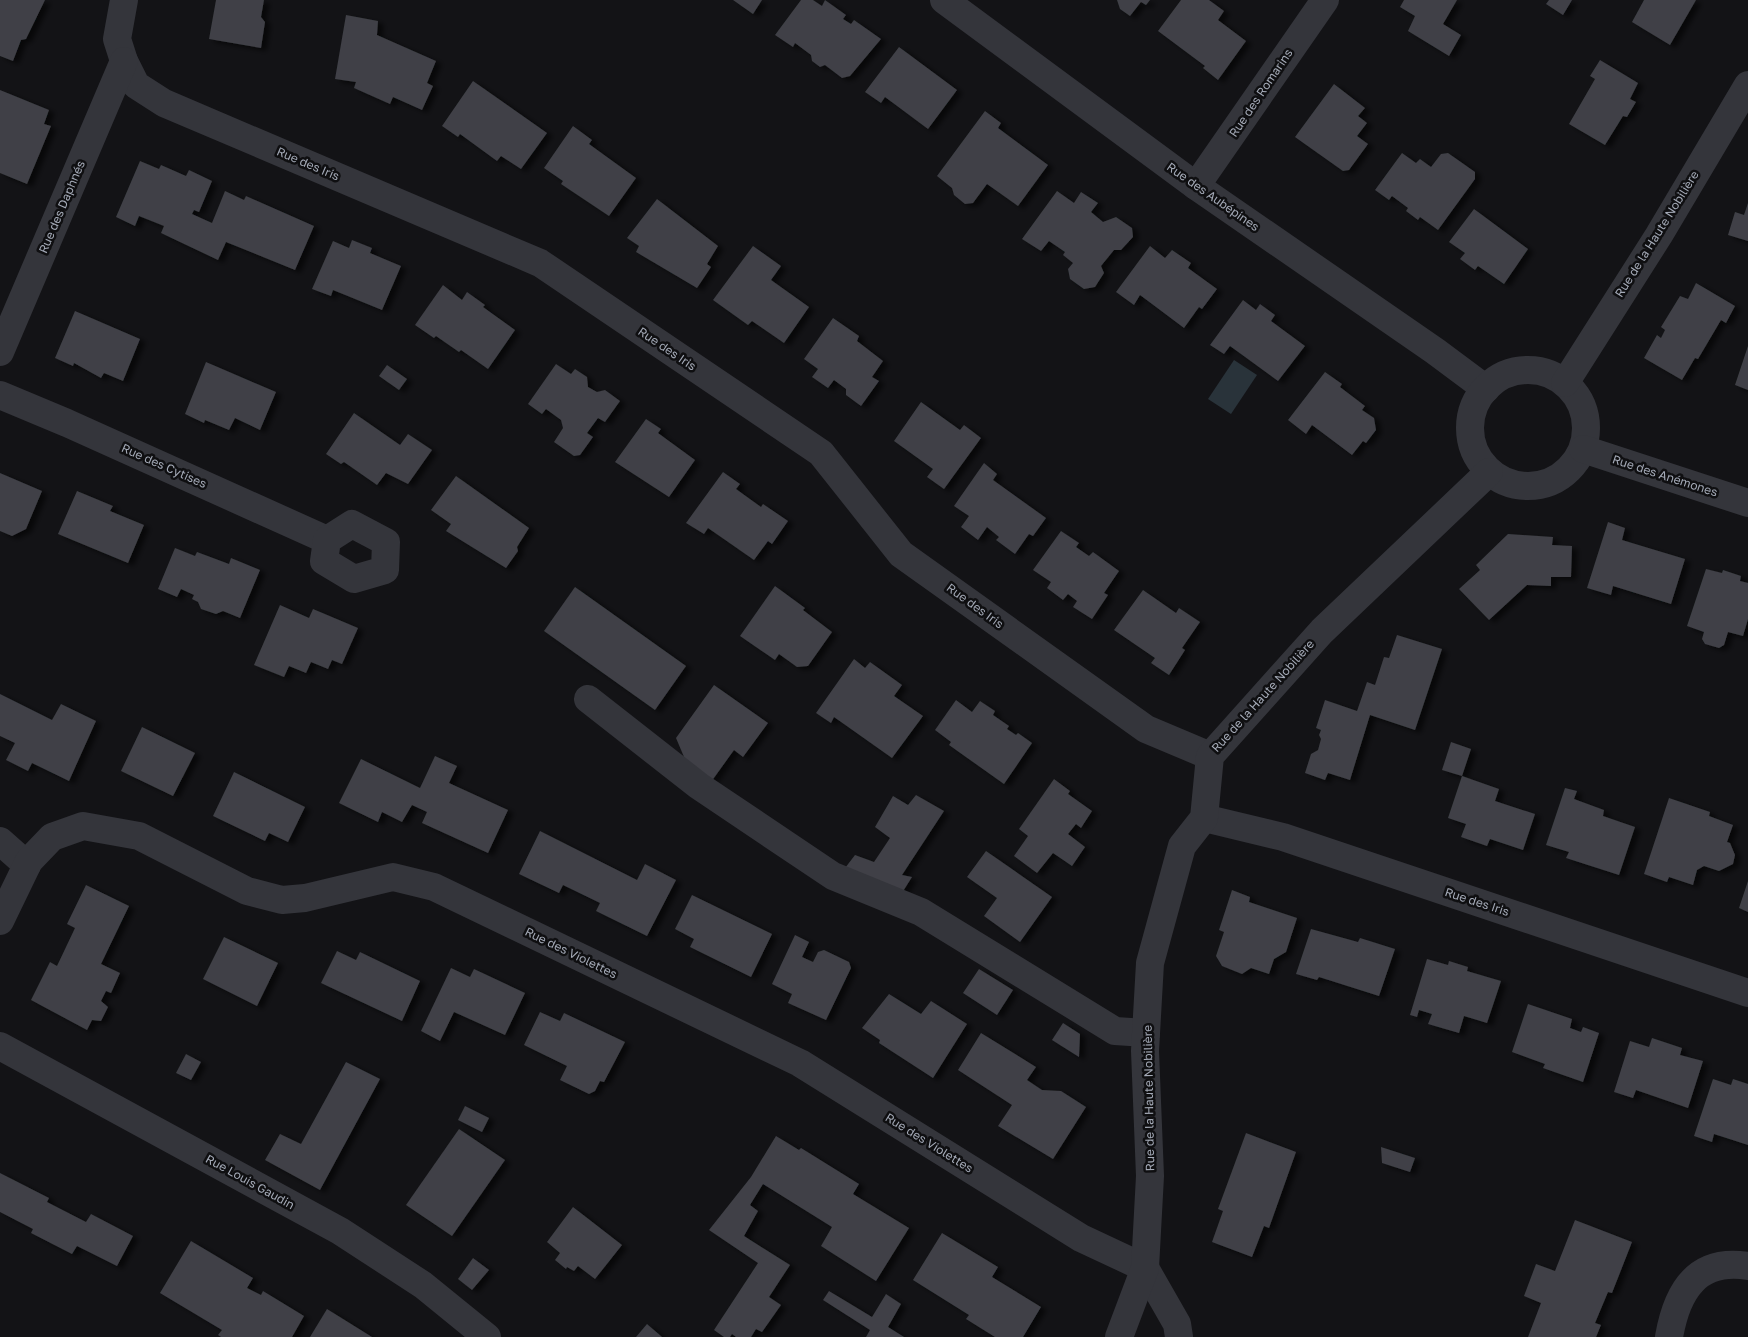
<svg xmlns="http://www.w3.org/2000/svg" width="1748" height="1337" font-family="'Golos Text',sans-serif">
	<defs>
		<filter id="shadow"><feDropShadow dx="5.5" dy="3" stdDeviation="2.5" flood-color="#0009"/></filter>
	</defs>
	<rect width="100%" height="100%" fill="#131316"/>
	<!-- water -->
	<polygon fill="#29333a" points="1234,360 1257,375 1231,414 1208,399"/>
	<!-- building -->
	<g fill="#3f4046" filter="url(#shadow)">
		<polygon points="0,0 45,0 26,39 21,40 13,61 0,56"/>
		<polygon points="216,0 264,0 261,17 265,22 261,48 209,39"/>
		<polygon points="733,0 762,0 753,14"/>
		<polygon points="801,0 813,0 822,6 825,0 846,15 843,19 851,24 854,20 881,39 850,76 842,78 825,65 820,67 812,61 811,55 795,43 793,47 775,35"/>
		<polygon points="1117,0 1150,0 1146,5 1141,2 1130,16 1120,9"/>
		<polygon points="1181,0 1209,0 1224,11 1218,20 1246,41 1218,80 1203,68 1205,66 1158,31"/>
		<polygon points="1404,0 1457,0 1443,24 1461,35 1449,56 1408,31 1415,16 1400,7"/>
		<polygon points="1549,0 1572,0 1563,15 1546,4"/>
		<polygon points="1644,0 1696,0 1670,45 1632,22"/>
		<polygon points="346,15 378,21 377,35 436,61 427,83 433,86 422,110 393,97 390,104 354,88 356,82 335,79"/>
		<polygon points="899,47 957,90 928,129 885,97 881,103 865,92"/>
		<polygon points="1600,60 1638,83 1630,99 1636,102 1627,117 1623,116 1605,145 1569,124 1595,79 1590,76"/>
		<polygon points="473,81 547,133 521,169 501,156 497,161 460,134 458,137 442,126"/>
		<polygon points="1334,84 1365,108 1358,116 1367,123 1357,136 1368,144 1349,170 1343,171 1295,137"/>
		<polygon points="0,90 49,110 44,124 51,126 27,184 0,173"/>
		<polygon points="985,111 1001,123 998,128 1048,165 1018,206 987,184 973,203 965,204 954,195 952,188 937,176"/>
		<polygon points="573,126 592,140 589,144 636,178 609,216 561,184 563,181 544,168"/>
		<polygon points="1402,153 1416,163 1420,159 1431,167 1441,154 1448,153 1475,172 1475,179 1438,230 1420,217 1418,220 1406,211 1408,208 1392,196 1389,200 1375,190"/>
		<polygon points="140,161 159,169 161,165 186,176 189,170 212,181 199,212 194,210 192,214 212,223 225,191 244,200 246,196 314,226 295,270 226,242 218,260 161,233 164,226 139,216 135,226 116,217"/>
		<polygon points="1057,191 1074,203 1081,192 1098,203 1091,212 1103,222 1116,217 1132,228 1133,237 1121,250 1114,250 1101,266 1104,273 1095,287 1084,289 1070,279 1068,269 1073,263 1063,255 1065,252 1049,241 1041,251 1022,239"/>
		<polygon points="657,199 718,246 707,264 711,267 697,288 636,252 639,246 627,238"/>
		<polygon points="1748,203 1748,241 1728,235 1735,212 1744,215"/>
		<polygon points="1474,209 1528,249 1504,284 1478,266 1475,270 1460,259 1465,253 1449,242"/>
		<polygon points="352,240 372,248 370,253 401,266 382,310 333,290 331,296 312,289 333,241 349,248"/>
		<polygon points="753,246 781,266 771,280 809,307 784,343 752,321 748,325 713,300"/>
		<polygon points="1150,246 1165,258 1172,250 1191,263 1188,268 1217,289 1202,309 1199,307 1184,328 1140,295 1134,305 1116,292"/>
		<polygon points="1696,283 1735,306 1726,323 1721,320 1698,359 1695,358 1682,380 1644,358 1657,335 1661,338 1665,330 1661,327 1680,296 1688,299"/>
		<polygon points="443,285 462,300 467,292 485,305 483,307 515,330 488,369 461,350 459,352 436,336 434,338 415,325"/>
		<polygon points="1243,300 1256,310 1260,304 1275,315 1271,321 1305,346 1278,381 1230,346 1224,354 1210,345"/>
		<polygon points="75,311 140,339 123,381 104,373 101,378 74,363 73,366 55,358"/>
		<polygon points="833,318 859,336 857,341 883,361 872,377 879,381 861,406 846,395 846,389 834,380 828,388 812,377 818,369 804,359"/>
		<polygon points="1748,346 1748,390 1735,385"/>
		<polygon points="206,362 276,392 260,430 235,418 229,430 205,420 204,423 185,414"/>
		<polygon points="556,364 571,374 575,369 587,377 588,387 597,392 605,390 620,401 605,422 598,418 587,433 593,437 580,455 574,456 554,442 563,428 561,420 546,409 542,414 528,404"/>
		<polygon points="387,365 407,379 399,390 379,376"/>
		<polygon points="1325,372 1342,384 1340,387 1365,406 1362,410 1374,418 1376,430 1366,443 1363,441 1352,455 1312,425 1306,434 1288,420"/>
		<polygon points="921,402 960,430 964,425 981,438 944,489 927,477 933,469 894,441"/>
		<polygon points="354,413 400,445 408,434 432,450 408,484 386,473 377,485 344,462 341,464 326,454"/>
		<polygon points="646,419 661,429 658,433 695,460 669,497 615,462"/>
		<polygon points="984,463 997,474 993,480 1046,518 1033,536 1029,534 1015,554 996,540 999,537 987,527 978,540 961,527 969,516 954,506"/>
		<polygon points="723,472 740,484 736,489 761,507 763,504 788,521 772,544 768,541 754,560 708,528 704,534 686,523"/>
		<polygon points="0,473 42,491 26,529 12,536 0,531"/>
		<polygon points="456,476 529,528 517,547 518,551 506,568 446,531 451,524 431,510"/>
		<polygon points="77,491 113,506 110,511 144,525 128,563 58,534"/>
		<polygon points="1608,522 1625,528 1622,540 1685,559 1671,604 1613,586 1611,595 1587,588"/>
		<polygon points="1061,531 1079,543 1076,547 1089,556 1093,552 1119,571 1104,593 1108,595 1092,619 1073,607 1077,601 1068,594 1063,600 1047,588 1051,582 1033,570"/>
		<polygon points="1508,534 1553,537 1552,545 1572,546 1571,577 1551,577 1551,586 1527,585 1489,620 1459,589 1480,570 1476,565"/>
		<polygon points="175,548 195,556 197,552 229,564 231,558 260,570 240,618 223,611 216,614 201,609 198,602 192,599 194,595 181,589 177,597 158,589"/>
		<polygon points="1706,569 1722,573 1723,570 1741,576 1740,581 1748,583 1748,619 1743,636 1728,632 1724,645 1719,648 1705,644 1702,639 1704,632 1687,626"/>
		<polygon points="775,586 805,608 803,610 832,632 808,666 797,667 779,654 775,660 740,636"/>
		<polygon points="575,587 686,666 655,710 544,631"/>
		<polygon points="1143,590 1176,613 1179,608 1200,622 1182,648 1185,650 1169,675 1151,663 1155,658 1114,630"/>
		<polygon points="280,605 309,618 313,609 358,628 342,664 332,660 328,669 311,662 306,673 289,666 284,677 254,665"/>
		<polygon points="1397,635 1442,649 1415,730 1370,715 1350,780 1328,773 1325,780 1305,773 1311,754 1318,750 1321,739 1319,735 1321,730 1316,728 1325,700 1357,711 1367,682 1375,685 1384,657 1389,658"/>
		<polygon points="854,659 865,668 870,662 902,685 894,696 923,716 892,758 834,717 831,723 816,713"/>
		<polygon points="714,685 768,723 743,757 734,750 711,782 687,764 676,738"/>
		<polygon points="0,694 52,720 61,704 96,721 69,781 32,763 28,771 6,760 15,743 0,736"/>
		<polygon points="956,700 972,712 980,701 995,711 993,715 1009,726 1007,729 1016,735 1018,733 1032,743 1004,784 949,745 951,742 935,730"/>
		<polygon points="142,727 195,753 173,796 121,771"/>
		<polygon points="1451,742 1471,749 1462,776 1442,770"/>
		<polygon points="435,756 457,766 449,783 508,810 488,853 422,823 427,812 412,805 402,822 382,812 378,822 339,803 361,759 420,788"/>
		<polygon points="234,772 305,807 288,842 269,833 265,841 213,816"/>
		<polygon points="1462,776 1499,789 1495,801 1535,814 1523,850 1490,839 1487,846 1461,837 1466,824 1448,818"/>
		<polygon points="1054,779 1070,791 1068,794 1092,811 1081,828 1076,824 1068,834 1085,847 1072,866 1053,853 1037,873 1014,856 1028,836 1019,829"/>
		<polygon points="1565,788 1577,791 1574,799 1604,810 1603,816 1635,827 1619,875 1566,858 1569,852 1546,845"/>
		<polygon points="916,795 944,811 902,875 912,877 900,896 842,872 855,855 874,862 890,838 875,827 893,796 908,805"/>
		<polygon points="1669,798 1710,812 1709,816 1733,825 1727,842 1730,843 1735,855 1733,864 1719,871 1704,866 1697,870 1693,885 1669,877 1667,882 1644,874"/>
		<polygon points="540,831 637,880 645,864 676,880 647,936 596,911 600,903 563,885 559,893 519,874"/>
		<polygon points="986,851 1052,897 1020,942 984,916 997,898 967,877"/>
		<polygon points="1748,881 1748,912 1739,908"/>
		<polygon points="86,885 129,906 101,964 120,973 111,993 106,991 101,1001 108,1007 101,1021 92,1020 87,1030 31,1000 50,962 57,966 75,928 67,924"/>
		<polygon points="1232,890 1250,897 1249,902 1297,918 1286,952 1274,959 1269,974 1251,968 1242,974 1222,966 1216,956 1224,932 1219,930"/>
		<polygon points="692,895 772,934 751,977 690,947 694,939 675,929"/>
		<polygon points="1311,929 1358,942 1360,938 1395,949 1379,996 1319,977 1317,980 1296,974"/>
		<polygon points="795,935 809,942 802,957 813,962 818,952 824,950 849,962 851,968 826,1020 788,1003 792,994 772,984"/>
		<polygon points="224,937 278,963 257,1006 203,979"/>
		<polygon points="337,951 356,960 360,952 420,981 402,1021 321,983"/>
		<polygon points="1427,959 1448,965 1449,961 1468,967 1467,971 1501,981 1487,1023 1464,1016 1459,1033 1428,1024 1432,1014 1419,1010 1417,1017 1410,1015"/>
		<polygon points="451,968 470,977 474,969 525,993 505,1035 454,1012 440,1041 421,1031"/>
		<polygon points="979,969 1013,990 997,1015 963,993"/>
		<polygon points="889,994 921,1014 931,1001 967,1024 933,1078 879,1043 880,1040 862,1028"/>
		<polygon points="1528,1004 1572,1019 1570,1028 1581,1032 1583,1027 1599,1033 1583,1082 1543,1068 1545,1064 1512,1052"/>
		<polygon points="540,1012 560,1021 564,1013 625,1042 604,1082 600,1081 595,1091 589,1094 560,1080 567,1066 524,1045"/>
		<polygon points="1063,1023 1080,1034 1079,1057 1052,1040"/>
		<polygon points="981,1033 1036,1067 1027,1080 1042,1090 1061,1091 1086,1107 1053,1159 998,1126 1012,1105 958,1070"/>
		<polygon points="1652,1038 1682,1048 1680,1055 1703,1061 1688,1108 1636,1090 1633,1098 1614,1092 1630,1041 1649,1047"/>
		<polygon points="186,1054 201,1062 191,1080 176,1073"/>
		<polygon points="346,1062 380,1079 320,1190 265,1160 280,1134 301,1144"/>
		<polygon points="1713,1079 1731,1085 1733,1079 1748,1084 1748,1145 1714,1134 1712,1142 1694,1136"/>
		<polygon points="465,1106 489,1118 482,1132 458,1120"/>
		<polygon points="459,1129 505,1160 452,1236 406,1205"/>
		<polygon points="1246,1133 1296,1152 1269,1228 1264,1226 1252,1257 1212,1242 1223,1211 1218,1209"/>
		<polygon points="776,1136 799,1150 801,1148 859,1184 853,1194 909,1228 876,1281 821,1246 832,1227 763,1184 750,1205 758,1211 744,1236 790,1265 769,1297 781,1305 762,1332 756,1329 751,1337 736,1337 732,1334 730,1337 724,1337 714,1330 758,1263 709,1230 751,1177"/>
		<polygon points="1381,1147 1415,1158 1410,1172 1382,1163"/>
		<polygon points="0,1173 49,1198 47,1202 86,1222 91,1214 133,1236 117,1266 77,1246 72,1254 31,1233 33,1229 0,1212"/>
		<polygon points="573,1207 622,1245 595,1279 578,1266 574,1271 567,1267 566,1269 555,1260 560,1253 547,1242"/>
		<polygon points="1575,1220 1632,1242 1612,1293 1608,1292 1595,1323 1601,1325 1596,1337 1528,1337 1541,1303 1524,1296 1536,1264 1555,1271"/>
		<polygon points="942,1233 998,1267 992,1277 1041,1307 1023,1337 995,1337 966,1319 969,1315 913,1280"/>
		<polygon points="191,1241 253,1278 247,1288 261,1295 263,1291 304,1316 292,1337 221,1337 218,1335 222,1330 160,1293"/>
		<polygon points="473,1258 489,1270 472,1290 458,1279"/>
		<polygon points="829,1291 872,1317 886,1294 901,1304 888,1327 904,1337 866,1337 870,1330 823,1300"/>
		<polygon points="327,1309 372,1337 310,1337"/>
		<polygon points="647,1324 662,1337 636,1337"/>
	</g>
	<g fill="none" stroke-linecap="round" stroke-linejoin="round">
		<!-- minor -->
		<g stroke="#34353b" stroke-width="28">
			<polyline points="124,0 117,39 124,61 136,85 164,103 540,263 821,453 901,554 1146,729 1210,756"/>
			<polyline points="944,0 1196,186 1435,351 1486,389"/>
			<polyline points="1196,186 1325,0"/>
			<polyline points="0,352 124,61"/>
			<circle cx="1528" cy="428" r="58"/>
			<polyline points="1565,383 1659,235 1748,85"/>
			<polyline points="0,395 67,423 327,540"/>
			<polyline points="1583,449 1748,503"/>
			<polygon points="352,524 386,542 385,570 354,579 324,561 327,540"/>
			<polyline points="588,699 699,786 833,876 921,912 1115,1031 1146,1033"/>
			<polyline points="1204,818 1283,837 1748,993"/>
			<polyline points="0,841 27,865"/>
			<polyline points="0,921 29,861 52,837 83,826 139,836 247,891 282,900 305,898 393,877 434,887 800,1063 1081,1238 1145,1268"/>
			<polyline points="0,1046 340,1231 423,1285 487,1337"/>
			<polyline points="1145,1268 1177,1324 1179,1337"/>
			<polyline points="1119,1337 1145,1268 1150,1176 1145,1051 1150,963 1182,846 1204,818 1210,756 1322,631 1489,472"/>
			<path d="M 1669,1337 C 1677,1291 1697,1258 1748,1266"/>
		</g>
	</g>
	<g text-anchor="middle" stroke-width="5" stroke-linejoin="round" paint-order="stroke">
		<!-- street labels -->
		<g font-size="12" fill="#a4aab7" stroke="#0f0f11">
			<text transform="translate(1261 93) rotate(-56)" y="4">Rue des Romarins</text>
			<text transform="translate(308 164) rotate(23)" y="4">Rue des Iris</text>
			<text transform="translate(1213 197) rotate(35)" y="4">Rue des Aubépines</text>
			<text transform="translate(62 207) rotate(-67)" y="4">Rue des Daphnés</text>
			<text transform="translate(1657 234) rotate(-58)" y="4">Rue de la Haute Nobilière</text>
			<text transform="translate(667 349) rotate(34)" y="4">Rue des Iris</text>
			<text transform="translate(164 466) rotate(24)" y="4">Rue des Cytises</text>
			<text transform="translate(1665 476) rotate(18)" y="4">Rue des Anémones</text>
			<text transform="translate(975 606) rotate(36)" y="4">Rue des Iris</text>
			<text transform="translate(1263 696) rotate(-48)" y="4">Rue de la Haute Nobilière</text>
			<text transform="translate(1477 902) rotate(18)" y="4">Rue des Iris</text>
			<text transform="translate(571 953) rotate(26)" y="4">Rue des Violettes</text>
			<text transform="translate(1149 1098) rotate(-91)" y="4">Rue de la Haute Nobilière</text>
			<text transform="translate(929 1143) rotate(32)" y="4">Rue des Violettes</text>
			<text transform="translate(250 1182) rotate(29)" y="4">Rue Louis Gaudin</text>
		</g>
	</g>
</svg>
